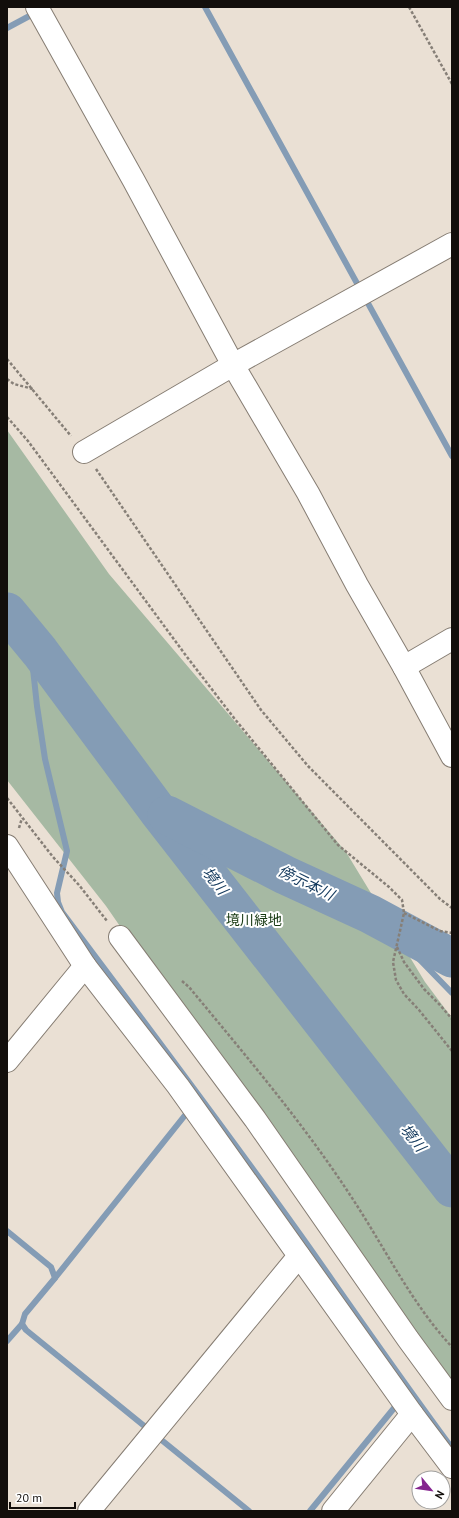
<svg xmlns="http://www.w3.org/2000/svg" width="459" height="1518" font-family="'PT Sans','Noto Sans JP',sans-serif">
	<rect width="100%" height="100%" fill="#eae0d4"/>
	<!-- green -->
	<polygon fill="#a6b9a3" points="7,430 109,574 346,852 425,982 452,1018 452,1406 106,906 7,780"/>
	<g fill="none" stroke-linecap="round" stroke-linejoin="round">
		<!-- stream -->
		<g stroke="#849cb5" stroke-width="6">
			<polyline points="205,7 452,456"/>
			<polyline points="7,28 35,13"/>
			<path d="M 30,641 L 37,706 L 45,759 L 67,851 L 57,893 L 58,902 L 62,912 C 145,1023 229,1134 309,1247 C 356,1314 403,1382 452,1448"/>
			<polyline points="422,942 417,949 420,960 452,993"/>
			<polyline points="7,1231 51,1267 55,1278 25,1314 22,1324 26,1330 249,1511"/>
			<polyline points="55,1278 190,1109"/>
			<polyline points="7,1341 22,1324"/>
			<polyline points="310,1511 399,1402"/>
		</g>
		<!-- river -->
		<g stroke="#849cb5" stroke-width="39">
			<polyline points="7,612 40,652 158,811 452,1188"/>
			<polyline points="167,815 285,875 370,914 452,958"/>
		</g>
		<!-- minor casing -->
		<g stroke="#867d73" stroke-width="24">
			<g id="minor">
				<polyline points="37,7 134,181 233,365 308,493 357,585 404,667 452,756"/>
				<polyline points="84,452 233,365 452,244"/>
				<polyline points="404,667 452,639"/>
				<polyline points="7,846 85,966 178,1086 412,1414 452,1467"/>
				<polyline points="120,937 255,1119 408,1339 452,1399"/>
				<polyline points="7,1061 85,966"/>
				<polyline points="89,1511 299,1256"/>
				<polyline points="333,1511 412,1414"/>
			</g>
		</g>
		<!-- path -->
		<g stroke="#867f77" stroke-width="2.5" stroke-dasharray="3 2" stroke-linecap="butt">
			<polyline points="409,7 452,84"/>
			<polyline points="7,359 71,436"/>
			<polyline points="7,379 14,384 33,389"/>
			<polyline points="7,417 28,441 187,657 234,718 338,845 389,887 402,900 404,913 393,962 396,980 404,994 419,1010 452,1051"/>
			<polyline points="96,469 261,710 308,766 440,899 452,908"/>
			<polyline points="7,798 53,857 79,885 107,921"/>
			<polyline points="19,828 22,818"/>
			<polyline points="404,913 440,931 452,933"/>
			<polyline points="397,947 404,962 424,989 440,1005 452,1019"/>
			<path d="M 182,981 L 189,987 C 246,1056 305,1125 354,1201 C 386,1250 412,1304 452,1347"/>
		</g>
		<!-- minor -->
		<use href="#minor" stroke="#fff" stroke-width="22"/>
	</g>
	<g text-anchor="middle" stroke-width="4" stroke-linejoin="round" paint-order="stroke">
		<!-- park labels -->
		<g font-size="14" fill="#163811" stroke="#fff">
			<text x="254" y="925">境川緑地</text>
		</g>
		<!-- water labels -->
		<g font-size="15" font-style="italic" fill="#12385c" stroke="#fff">
			<text transform="translate(215 881) rotate(52)" y="5">境川</text>
			<text transform="translate(306 883) rotate(26)" y="5">傍示本川</text>
			<text transform="translate(413 1138) rotate(52)" y="5">境川</text>
		</g>
	</g>
	<!-- border -->
	<rect width="459" height="1518" fill="none" stroke="#120e0b" stroke-width="16"/>
	<!-- north arrow -->
	<g transform="translate(431 1490) rotate(119)"><circle r="19" fill="#ffffff" stroke="#a09f9d"/>
	<path d="M0-3L7 15L0 10L-7 15Z" fill="#84248e"/>
	<text y="-6" font-size="11" font-weight="bold" text-anchor="middle" fill="#120e0b">N</text>
	</g>
	<!-- scale -->
	<path d="M10 1502v6h65v-6" fill="none" stroke="#120e0b" stroke-width="2"/>
	<text x="16" y="1502" font-size="12" fill="#120e0b" stroke="#ffffff" stroke-width="3" paint-order="stroke">20 m</text>
</svg>
